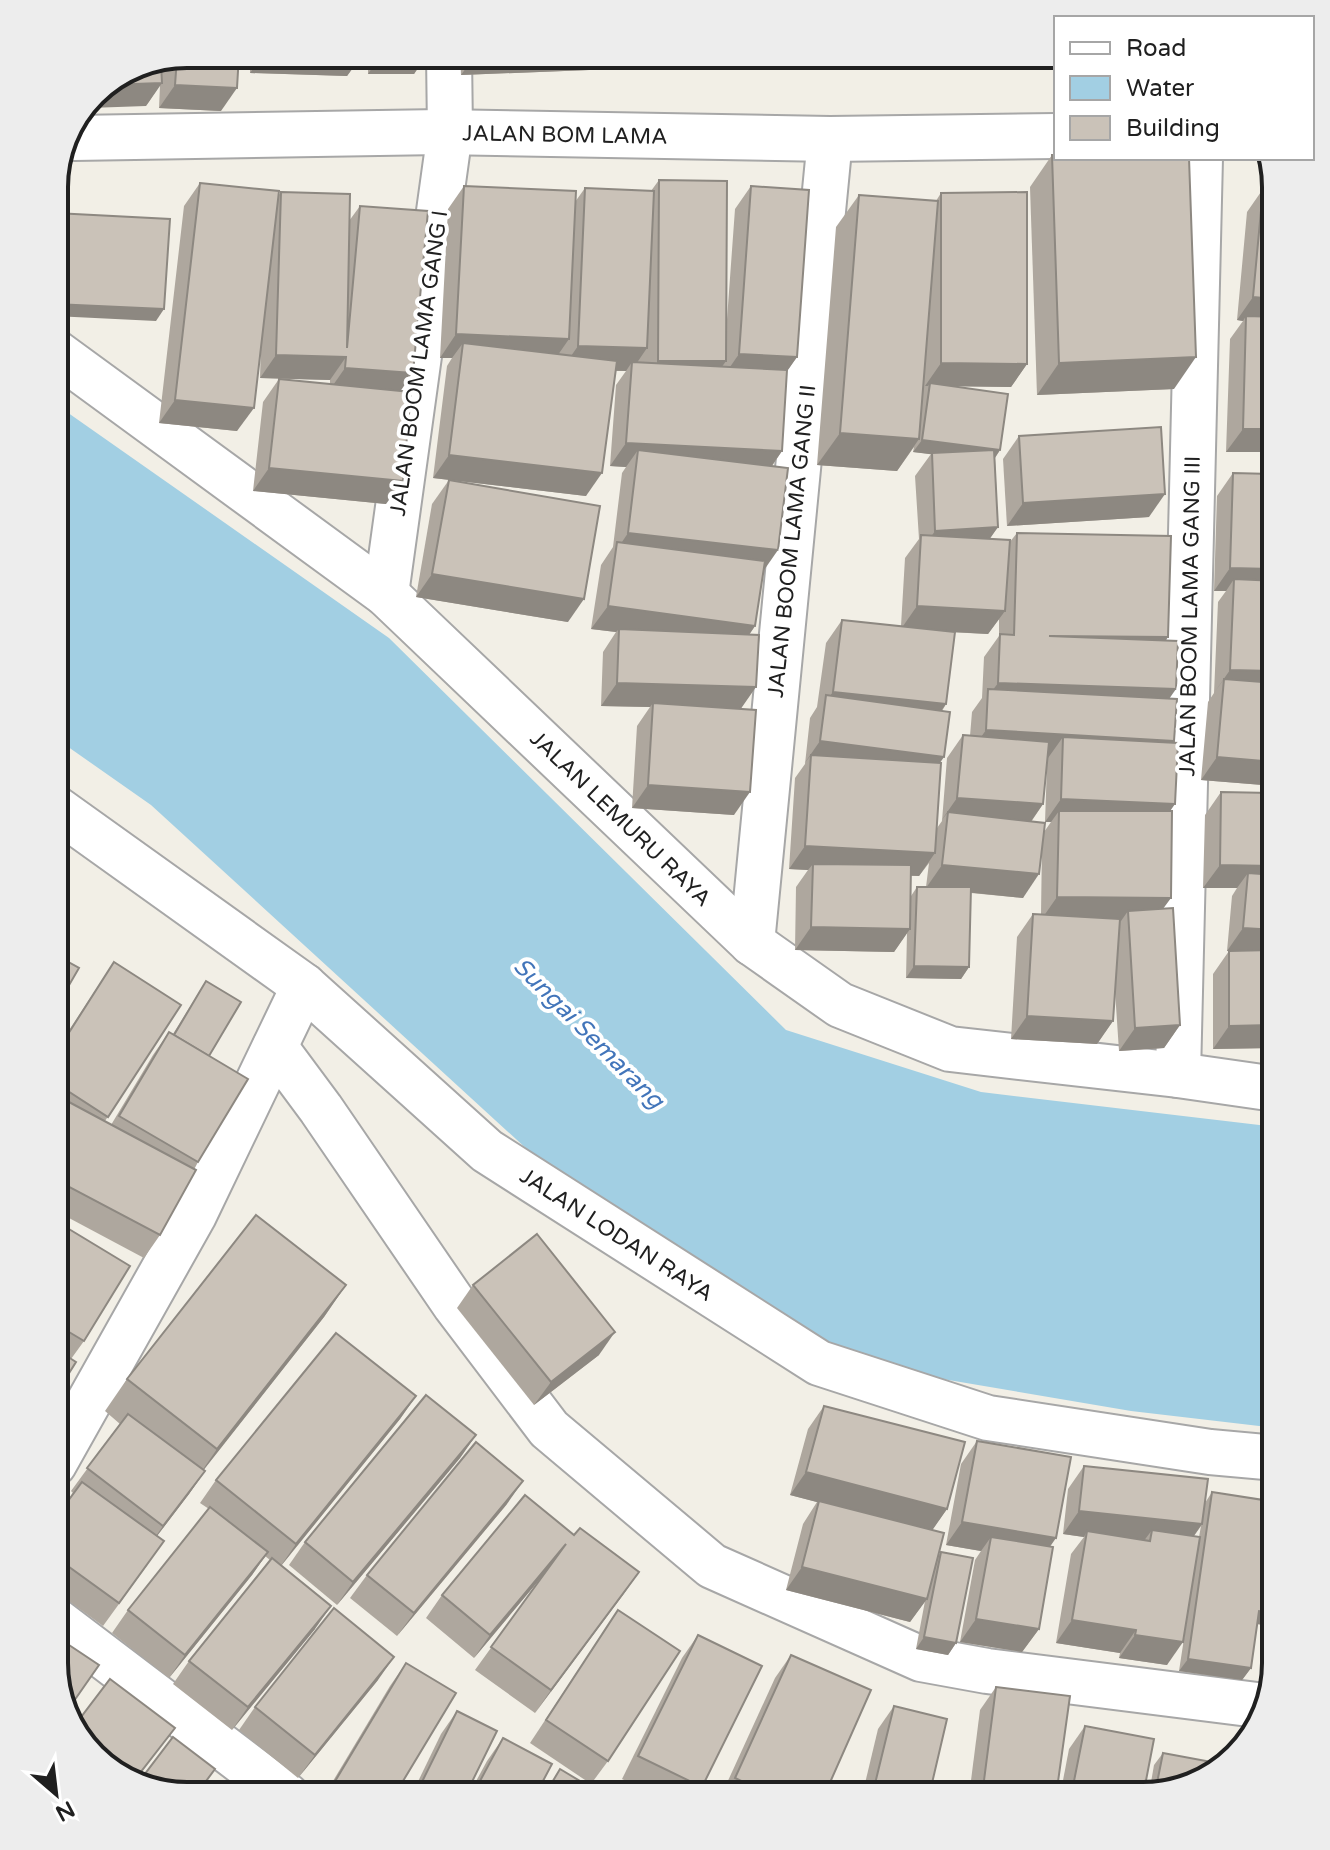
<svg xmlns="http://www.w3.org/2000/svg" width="1330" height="1850" font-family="'Varela Round',sans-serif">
	<rect width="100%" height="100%" fill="#f2efe6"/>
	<!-- water -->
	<polygon fill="#a2cfe3" points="54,403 389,638 786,1030 981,1092 1276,1127 1276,1428 1131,1411 842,1362 612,1227 151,805 54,737"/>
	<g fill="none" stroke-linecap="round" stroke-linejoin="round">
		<!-- minor casing -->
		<g stroke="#a7a7a7" stroke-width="48">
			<g id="minor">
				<polyline points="74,138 441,132 830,139 1056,136"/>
				<polyline points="54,351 386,594 752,943 840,1005 950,1049 1178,1075 1276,1089"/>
				<polyline points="386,594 450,132 449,54"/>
				<polyline points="54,807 304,986 487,1151 819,1363 988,1418 1210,1452 1276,1458"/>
				<polyline points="752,943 830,139"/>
				<polyline points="275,1047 321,1109 455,1305 549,1429 712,1566 921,1659 987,1671 1265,1706"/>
				<polyline points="1178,1075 1200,158"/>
				<polyline points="54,1464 194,1215 304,986"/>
				<polyline points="54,1619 287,1796"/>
			</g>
		</g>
		<!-- minor -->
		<use href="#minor" stroke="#fff" stroke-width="44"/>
	</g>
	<!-- wall -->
	<g fill="#aea79e" fill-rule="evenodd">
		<polygon points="187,54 221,111 159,108 160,85 146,106 161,64"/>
		<polygon points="250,54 363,54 347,76 250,73"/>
		<polygon points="368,54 422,54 422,62 414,74 368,74"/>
		<polygon points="460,54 673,54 664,67 461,75"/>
		<polygon points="1052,155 1174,389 1037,395 1030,187"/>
		<polygon points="659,180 726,333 735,209 751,186 797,357 786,372 782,451 772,466 763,570 755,626 749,635 741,709 734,815 632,808 637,726 650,707 601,706 603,652 616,632 591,629 601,565 613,547 622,473 626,467 610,466 616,385 626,371 615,371 586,496 433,478 447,366 452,358 440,358 448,209 464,186 575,202 585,188 651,191"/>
		<polygon points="200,183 278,196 281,192 349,221 360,206 400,391 386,504 253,491 263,402 279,379 330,384 330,380 260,378 261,344 237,431 159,423 184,206"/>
		<polygon points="1263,189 1276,452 1226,452 1230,339 1243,321 1237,320 1247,212"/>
		<path d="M 941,193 L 1027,364 L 1011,387 L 952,386 L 1000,450 L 995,458 L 998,527 L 989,539 L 1009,543 L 1017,533 L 1165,641 L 1169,699 L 1174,741 L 1173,742 L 1163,908 L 1180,1025 L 1164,1048 L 1119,1051 L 1115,991 L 1113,1021 L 1097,1044 L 1011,1039 L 1017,937 L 1033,914 L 1041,914 L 1042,845 L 1023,898 L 971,893 L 969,967 L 961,979 L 906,978 L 907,933 L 894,952 L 795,950 L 796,887 L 808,870 L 789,869 L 795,778 L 805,764 L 810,718 L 817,707 L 826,643 L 842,620 L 901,626 L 905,558 L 919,539 L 915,476 L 931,454 L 913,452 L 914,447 L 897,471 L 817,465 L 836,227 L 859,195 L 936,201 ZM 999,619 L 999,636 L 984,657 L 982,698 L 972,712 L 970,736 L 963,735 L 947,758 L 942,821 L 937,828 L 942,711 L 946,704 L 947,632 L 988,634 ZM 1047,765 L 1045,822 L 1051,822 L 1044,832 L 1031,822 L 1043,804 ZM 929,863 L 926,887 L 917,887 L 911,896 L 911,876 L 919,876 Z"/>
		<polygon points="1019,436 1149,517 1007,526 1003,459"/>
		<polygon points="1233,473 1276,786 1201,780 1208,702 1214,693 1218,602 1226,591 1214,591 1217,496"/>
		<polygon points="449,480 568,622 416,597 432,504"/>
		<polygon points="1221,792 1276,793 1276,1048 1213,1049 1213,974 1229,951 1231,951 1227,951 1232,896 1237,888 1203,888 1205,815"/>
		<polygon points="114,962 181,1005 105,1121 111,1125 153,1055 169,1032 173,1034 206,981 209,1056 198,1162 160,1235 144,1258 54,1210 54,1053"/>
		<polygon points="54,1220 84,1341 71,1359 54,1397"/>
		<polygon points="346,1285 324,1317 203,1470 205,1471 189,1494 157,1536 148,1564 103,1626 54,1590 54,1520 73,1493 71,1491 120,1424 105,1411 127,1379"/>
		<polygon points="473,1285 599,1355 534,1405 457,1308"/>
		<polygon points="416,1396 400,1419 281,1566 315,1629 232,1730 173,1684 189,1661 270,1560 265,1556 252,1575 169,1678 112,1633 128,1610 209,1509 200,1503 216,1480"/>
		<polygon points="824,1406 947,1509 932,1530 938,1556 941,1552 956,1643 948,1655 916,1649 925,1601 910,1622 786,1590 803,1524 817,1502 790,1495 808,1429"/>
		<polygon points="476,1435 460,1458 337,1605 289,1565 305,1542"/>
		<polygon points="977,1441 1050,1547 1039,1629 1022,1652 960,1642 975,1560 981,1551 946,1545 961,1464"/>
		<path d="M 1084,1466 L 1205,1503 L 1212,1492 L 1276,1502 L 1276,1627 L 1257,1624 L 1251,1668 L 1242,1680 L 1179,1671 L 1191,1593 L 1167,1665 L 1119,1658 L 1120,1653 L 1056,1643 L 1071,1554 L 1084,1537 L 1063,1534 L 1068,1489 ZM 1201,1526 L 1199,1537 L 1194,1536 Z"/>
		<polygon points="507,1504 397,1636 350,1598 367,1575"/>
		<polygon points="574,1535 639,1572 535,1713 475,1670 545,1573 474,1658 426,1618 442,1595"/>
		<polygon points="618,1610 608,1761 591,1784 530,1743"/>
		<polygon points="698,1635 702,1787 696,1796 656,1796 622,1779 682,1658"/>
		<polygon points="791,1655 824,1796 721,1796 775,1678"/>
		<polygon points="406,1663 394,1796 324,1796 390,1686"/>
		<polygon points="378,1680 298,1778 239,1730 255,1707"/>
		<polygon points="996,1687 1056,1796 969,1796 980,1710"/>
		<polygon points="894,1706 929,1796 862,1796 878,1729"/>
		<polygon points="457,1711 465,1796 411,1796 441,1734"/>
		<polygon points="1085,1726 1143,1796 1060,1796 1069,1749"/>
		<polygon points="503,1738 535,1796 468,1796 487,1761"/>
		<polygon points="1163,1753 1210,1778 1149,1794 1154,1765"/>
	</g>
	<!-- shaded-wall -->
	<g fill="#8d8881">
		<polygon points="264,54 363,54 347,76 250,73"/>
		<polygon points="476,54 673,54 664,67 461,75"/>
		<polygon points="376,62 422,62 414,74 368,74"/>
		<polygon points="162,83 146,106 89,108 99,87 105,85"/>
		<polygon points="175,85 237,88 221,111 159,108"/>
		<polygon points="1253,297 1276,299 1276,323 1246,316 1243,321 1237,320"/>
		<polygon points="54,304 164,309 156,321 54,316"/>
		<polygon points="456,334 569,339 553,362 463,343 452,358 440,358"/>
		<polygon points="578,346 647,348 632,370 632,362 626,371 562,369"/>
		<polygon points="739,354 797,357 781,380 723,377"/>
		<polygon points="276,355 346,357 330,380 260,378"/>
		<polygon points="1196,357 1174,389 1037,395 1059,363"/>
		<polygon points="658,361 726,361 710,384 642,384"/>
		<polygon points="941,363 1027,364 1011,387 929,386 930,383 928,386 925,386"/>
		<polygon points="345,368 413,373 397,396 329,391"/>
		<polygon points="175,400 254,408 237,431 159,423"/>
		<polygon points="1243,429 1276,429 1276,452 1226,452"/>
		<polygon points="840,433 919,439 897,471 817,465"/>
		<polygon points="922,440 1000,450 992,462 913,452"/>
		<polygon points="626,443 782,451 766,474 638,450 626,467 610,466"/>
		<polygon points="449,455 602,473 586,496 433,478"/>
		<polygon points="269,468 403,481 386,504 253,491"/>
		<polygon points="1165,494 1149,517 1007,526 1023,503"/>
		<polygon points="998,527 982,550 919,554 935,531"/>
		<polygon points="628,533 778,550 762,573 616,551"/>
		<polygon points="1230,568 1276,569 1276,592 1234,579 1226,591 1214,591"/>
		<polygon points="432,574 584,599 568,622 416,597"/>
		<polygon points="608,606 755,626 739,649 619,629 616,632 591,629"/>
		<polygon points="917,606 1005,611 988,634 901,629"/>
		<polygon points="1049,636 1168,637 1152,660"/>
		<polygon points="1230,670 1276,671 1276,695 1224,679 1214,693"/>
		<polygon points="617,683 756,687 740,710 653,703 650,707 601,706"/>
		<polygon points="998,683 1176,689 1160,712 987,698"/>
		<polygon points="833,692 946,704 930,727 825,702"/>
		<polygon points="986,730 1174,741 1158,764 1063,737 1048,758 969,754"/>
		<polygon points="820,741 944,757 928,780 811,755 804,764"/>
		<polygon points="1217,757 1276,762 1276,786 1201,780"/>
		<polygon points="648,785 750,792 734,815 632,808"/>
		<polygon points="957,798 1043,804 1027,827 948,812 941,821"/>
		<polygon points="1061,799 1175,804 1159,827 1059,811 1051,822 1045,822"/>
		<polygon points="805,846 935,853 919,876 812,870 813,864 808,870 789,869"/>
		<polygon points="942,865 1039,874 1023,898 926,888"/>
		<polygon points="1220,865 1276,866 1276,889 1248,873 1237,888 1203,888"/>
		<polygon points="1057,897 1171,898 1154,921 1128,911 1121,921 1041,920"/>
		<polygon points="811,927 910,929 894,952 795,950"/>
		<polygon points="1243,928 1276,930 1276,954 1227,951"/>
		<polygon points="914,966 969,967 961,979 906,978"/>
		<polygon points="1027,1016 1113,1021 1097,1044 1011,1039"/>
		<polygon points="1180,1025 1164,1048 1119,1051 1135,1028"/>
		<polygon points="1276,1025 1276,1048 1213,1049 1229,1026"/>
		<polygon points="346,1285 324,1317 195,1481 217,1449"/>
		<polygon points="615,1332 599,1355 534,1405 551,1382"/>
		<polygon points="416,1396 400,1419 280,1567 296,1544"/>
		<polygon points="476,1435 460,1458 337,1605 353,1582"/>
		<polygon points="205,1471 189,1494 147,1549 163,1526"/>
		<polygon points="806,1472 947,1509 931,1532 790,1495"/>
		<polygon points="523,1481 507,1504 397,1636 414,1613"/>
		<polygon points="1079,1511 1202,1524 1186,1547 1150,1541 1152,1530 1143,1542 1087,1531 1084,1537 1063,1534"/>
		<polygon points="962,1522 1056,1538 1040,1561 991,1537 981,1551 946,1545"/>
		<polygon points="566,1544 550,1567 474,1658 490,1635"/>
		<polygon points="268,1552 252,1575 169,1678 185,1655"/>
		<polygon points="802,1567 927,1599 910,1622 786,1590"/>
		<polygon points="639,1572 623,1595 535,1713 551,1690"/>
		<polygon points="331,1606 315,1629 232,1730 248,1707"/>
		<polygon points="1259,1611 1276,1613 1276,1627 1251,1623"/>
		<polygon points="976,1619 1039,1629 1022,1652 960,1642"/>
		<polygon points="1072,1620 1136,1630 1120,1653 1056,1643"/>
		<polygon points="1135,1635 1183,1642 1167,1665 1119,1658"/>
		<polygon points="924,1637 956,1643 948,1655 916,1649"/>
		<polygon points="394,1657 378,1680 298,1778 315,1755"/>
		<polygon points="1188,1659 1251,1668 1242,1680 1179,1671"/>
	</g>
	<!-- building -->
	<g fill="#cac2b8" stroke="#8d8881" stroke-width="2">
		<polygon points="187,54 239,54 237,88 175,85 177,58"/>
		<rect x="376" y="54" width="46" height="8"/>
		<polygon points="161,64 162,83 105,85"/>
		<polygon points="1052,155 1056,155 1056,158 1189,158 1196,357 1059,363"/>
		<polygon points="659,180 727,181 726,361 658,361"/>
		<polygon points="200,183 279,191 254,408 175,400"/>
		<polygon points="464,186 576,191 569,339 456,334"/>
		<polygon points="751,186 809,190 797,357 739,354"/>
		<polygon points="585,188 654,191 647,348 578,346"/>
		<polygon points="1263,189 1276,190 1276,299 1253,297"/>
		<polygon points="281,192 350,194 347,348 360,206 428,211 413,373 345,368 346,357 276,355"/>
		<polygon points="1027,192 1027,364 941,363 941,193"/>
		<polygon points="859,195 938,201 919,439 840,433"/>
		<polygon points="55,213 170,219 164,309 54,304"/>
		<polygon points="1246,316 1276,317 1276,429 1243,429"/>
		<polygon points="463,343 617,361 602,473 449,455"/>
		<polygon points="632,362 787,370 782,451 626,443"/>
		<polygon points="279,379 411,392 403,481 269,468"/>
		<polygon points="930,383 1008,394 1000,450 922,440"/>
		<polygon points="1161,427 1165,494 1023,503 1019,436"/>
		<polygon points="638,450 788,468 778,550 628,533"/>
		<polygon points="994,450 998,527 935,531 932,453"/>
		<polygon points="1233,473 1276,474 1276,569 1230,568"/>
		<polygon points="449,480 600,506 584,599 432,574"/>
		<polygon points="1017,533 1171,536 1168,637 1049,636 1178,641 1176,689 998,683 1000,634 1014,635"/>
		<polygon points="921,535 1010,540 1005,611 917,606"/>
		<polygon points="617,542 765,561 755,626 608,606"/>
		<polygon points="1234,579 1276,581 1276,671 1230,670"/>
		<polygon points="842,620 955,632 946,704 833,692"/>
		<polygon points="619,629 759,635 756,687 617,683"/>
		<polygon points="1224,679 1276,683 1276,762 1217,757"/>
		<polygon points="988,689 1177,699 1174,741 986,730"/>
		<polygon points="826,695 950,712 944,757 820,741"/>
		<polygon points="653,703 756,710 750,792 648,785"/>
		<polygon points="963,735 1049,742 1043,804 957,798"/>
		<polygon points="1063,737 1178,743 1175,804 1061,799"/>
		<polygon points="811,755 941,763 935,853 805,846"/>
		<polygon points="1221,792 1276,793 1276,866 1220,865"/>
		<polygon points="1059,811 1172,811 1171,898 1057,897"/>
		<polygon points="948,812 1045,823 1039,874 942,865"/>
		<polygon points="813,864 911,865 910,929 811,927"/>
		<polygon points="1248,873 1276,875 1276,930 1243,928"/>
		<polygon points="917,887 971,887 969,967 914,966"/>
		<polygon points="1173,908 1180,1025 1135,1028 1128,911"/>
		<polygon points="1033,914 1120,919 1113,1021 1027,1016"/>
		<polygon points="1276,950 1276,1025 1229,1026 1229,951"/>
		<polygon points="54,954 79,968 54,1011"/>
		<polygon points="114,962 181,1005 108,1117 54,1082 54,1056"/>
		<polygon points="206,981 241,1002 209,1056 174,1035"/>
		<polygon points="169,1032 248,1079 198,1162 119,1116"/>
		<polygon points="54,1094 196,1170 160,1235 54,1179"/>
		<polygon points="256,1215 346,1285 217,1449 127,1379"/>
		<polygon points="54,1220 130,1266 84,1341 54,1323"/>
		<polygon points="537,1234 615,1332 551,1382 473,1285"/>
		<polygon points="336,1333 416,1396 296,1544 216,1480"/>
		<polygon points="54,1348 76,1362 54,1397"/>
		<polygon points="426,1395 476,1435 353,1582 305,1542"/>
		<polygon points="824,1406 965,1442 947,1509 806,1472"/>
		<polygon points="128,1414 205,1471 163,1526 87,1468"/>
		<polygon points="977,1441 1071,1457 1056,1538 962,1522"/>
		<polygon points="476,1442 523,1481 414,1613 367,1575"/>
		<polygon points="1084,1466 1208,1479 1202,1524 1079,1511"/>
		<polygon points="82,1482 164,1541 119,1603 54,1556 54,1520"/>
		<polygon points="1212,1492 1276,1502 1276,1613 1259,1611 1251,1668 1188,1659"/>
		<polygon points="525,1495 574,1535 580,1528 639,1572 551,1690 491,1647 566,1544 490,1635 442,1595"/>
		<polygon points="819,1501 944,1533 927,1599 802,1567"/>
		<polygon points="210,1507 268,1552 185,1655 128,1610"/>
		<polygon points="1152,1530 1200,1537 1183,1642 1135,1635 1136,1630 1072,1620 1087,1531 1150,1541"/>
		<polygon points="991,1537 1053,1547 1039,1629 976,1619"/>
		<polygon points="941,1552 973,1558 956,1643 924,1637"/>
		<polygon points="272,1558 331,1606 248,1707 189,1661"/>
		<polygon points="334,1608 394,1657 315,1755 255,1707"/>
		<polygon points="618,1610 680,1651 608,1761 546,1720"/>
		<polygon points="54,1635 99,1665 67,1711 54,1663"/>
		<polygon points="698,1635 762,1666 702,1787 638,1756"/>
		<polygon points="791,1655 871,1690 824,1796 774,1796 735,1778"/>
		<polygon points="406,1663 456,1693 394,1796 356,1796 334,1783"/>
		<polygon points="110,1679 175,1728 133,1782 120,1778 72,1729"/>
		<polygon points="996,1687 1070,1696 1056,1796 982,1796"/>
		<polygon points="894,1706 947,1719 929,1796 872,1796"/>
		<polygon points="457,1711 497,1731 465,1796 415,1796"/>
		<polygon points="1085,1726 1154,1739 1143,1796 1071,1796"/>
		<polygon points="173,1737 215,1769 195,1796 179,1796 138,1783"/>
		<polygon points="503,1738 552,1764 535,1796 472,1796"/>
		<polygon points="1163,1753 1217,1763 1215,1772 1210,1778 1155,1793"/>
		<polygon points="560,1769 605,1796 544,1796"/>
		<polygon points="206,1785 223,1796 199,1796"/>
	</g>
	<g text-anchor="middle" stroke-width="8" stroke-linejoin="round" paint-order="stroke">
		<!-- street labels -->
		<g font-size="22" fill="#202020" stroke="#fff">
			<text transform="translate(565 134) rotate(1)" y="8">JALAN BOM LAMA</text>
			<text transform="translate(418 363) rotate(-82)" y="8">JALAN BOOM LAMA GANG I</text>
			<text transform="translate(791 541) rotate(-84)" y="8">JALAN BOOM LAMA GANG II</text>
			<text transform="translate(1189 616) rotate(-89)" y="8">JALAN BOOM LAMA GANG III</text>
			<text transform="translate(621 818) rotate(44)" y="8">JALAN LEMURU RAYA</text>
			<text transform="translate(617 1234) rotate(33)" y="8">JALAN LODAN RAYA</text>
		</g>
		<!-- water labels -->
		<g font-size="24" font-style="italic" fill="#4275ba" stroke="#fff">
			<text transform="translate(589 1033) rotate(45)" y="8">Sungai Semarang</text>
		</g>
	</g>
	<!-- crop -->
	<path d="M0 0H1330V1850H0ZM187 68H1143A119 119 0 0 1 1262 187V1663A119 119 0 0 1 1143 1782H187A119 119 0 0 1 68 1663V187A119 119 0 0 1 187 68Z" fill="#ededed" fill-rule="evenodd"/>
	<path fill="none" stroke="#202020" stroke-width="4" d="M187 68H1143A119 119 0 0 1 1262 187V1663A119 119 0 0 1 1143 1782H187A119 119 0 0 1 68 1663V187A119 119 0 0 1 187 68Z"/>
	<!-- legend -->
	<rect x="1054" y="16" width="260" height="144" fill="#ffffff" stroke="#a6a6a6" stroke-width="2"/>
	<rect x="1070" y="42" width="40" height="12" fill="#ffffff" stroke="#a6a6a6" stroke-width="2"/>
	<text x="1126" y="56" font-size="24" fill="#202020">Road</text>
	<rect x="1070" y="76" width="40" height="24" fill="#a2cfe3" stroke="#a6a6a6" stroke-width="2"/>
	<text x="1126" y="96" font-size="24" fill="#202020">Water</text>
	<rect x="1070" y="116" width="40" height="24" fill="#cac2b8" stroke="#a6a6a6" stroke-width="2"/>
	<text x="1126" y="136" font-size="24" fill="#202020">Building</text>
	<!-- north arrow -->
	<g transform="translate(56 1794) rotate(152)" stroke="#ffffff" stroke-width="6" paint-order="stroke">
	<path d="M0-6L14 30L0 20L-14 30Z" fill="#202020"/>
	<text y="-12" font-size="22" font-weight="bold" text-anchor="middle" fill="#202020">N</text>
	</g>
</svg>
